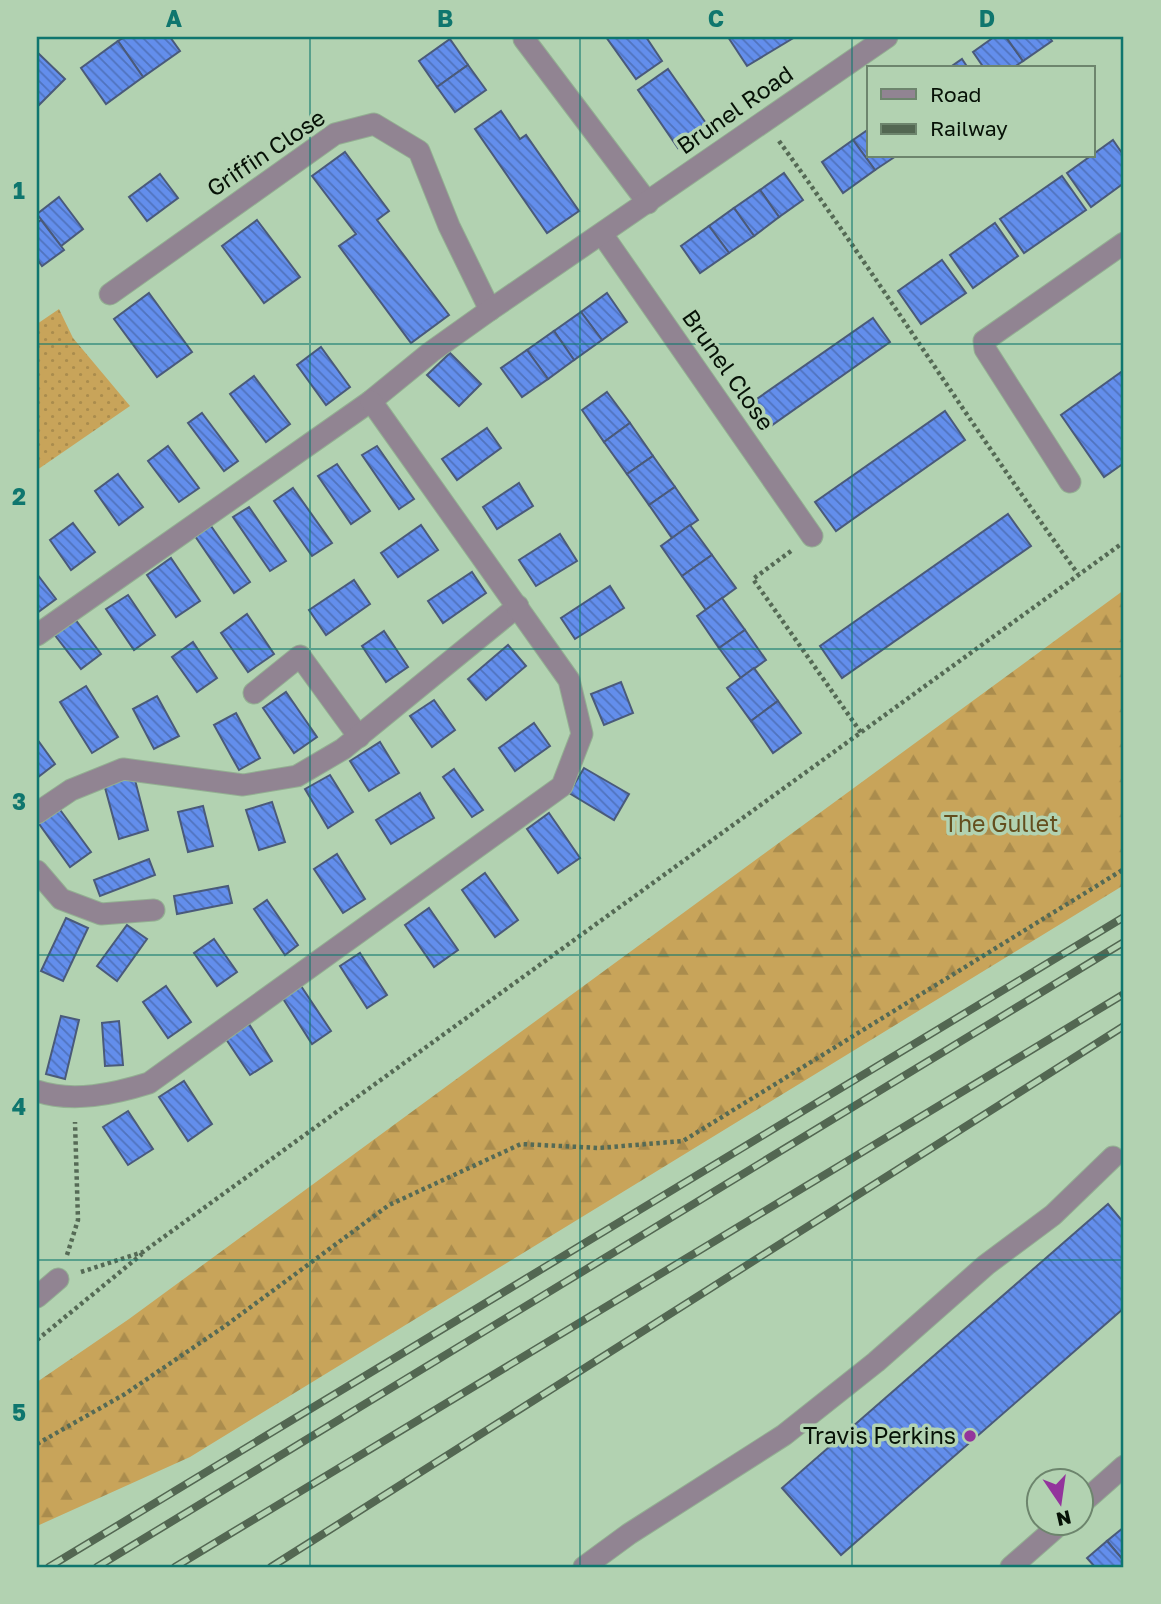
<svg xmlns="http://www.w3.org/2000/svg" width="1161" height="1604" font-family="'Golos Text',sans-serif">
	<defs>
		<pattern id="forest-firs" width="22" height="20" patternUnits="userSpaceOnUse" patternTransform="scale(1.75)"><rect width="22" height="20" fill="#c8a45a"/><path d="M5 1l3.5 6h-7zM16 11l3.5 6h-7z" fill="#aa8c4d"/></pattern>
		<pattern id="garden-dots" width="8" height="8" patternUnits="userSpaceOnUse" patternTransform="scale(1.75)"><rect width="8" height="8" fill="#c8a45a"/><path d="M2 2h.1M6 6h.1" fill="none" stroke="#aa8c4d" stroke-width="1.8" stroke-linecap="round"/></pattern>
		<pattern id="building-back-hatch" width="6" height="6" patternUnits="userSpaceOnUse" patternTransform="scale(1.75)"><rect width="6" height="6" fill="#638eec"/><path d="M-1 5l2 2M0 0l6 6M5-1l2 2" fill="none" stroke="#5073bd"/></pattern>
	</defs>
	<rect width="100%" height="100%" fill="#b2d2b1"/>
	<!-- forest -->
	<polygon fill="url(#forest-firs)" points="1124,590 1124,885 190,1457 37,1526 37,1382 129,1319"/>
	<!-- garden -->
	<polygon fill="url(#garden-dots)" points="59,309 73,338 130,406 37,470 37,324"/>
	<!-- building -->
	<g fill="url(#building-back-hatch)" stroke="#4a5a7a" stroke-width="2">
		<polygon points="125,37 170,37 180,51 143,77 118,41"/>
		<polygon points="606,37 646,37 662,61 636,79"/>
		<polygon points="728,37 795,37 747,66"/>
		<polygon points="994,37 1006,37 1023,61 1013,68 984,68 973,52"/>
		<polygon points="1006,37 1049,37 1052,41 1023,61"/>
		<polygon points="450,39 468,65 437,87 419,61"/>
		<polygon points="118,41 143,77 106,104 81,68"/>
		<polygon points="37,52 65,79 37,107"/>
		<polygon points="962,59 968,68 949,68"/>
		<polygon points="468,65 486,90 455,112 437,87"/>
		<polygon points="668,69 708,126 678,148 638,90"/>
		<polygon points="501,111 520,139 526,135 579,211 547,233 475,129"/>
		<polygon points="869,129 869,156 896,156 875,170 853,140"/>
		<polygon points="853,140 875,170 843,193 822,162"/>
		<polygon points="1113,140 1124,156 1124,183 1091,207 1067,173"/>
		<polygon points="345,152 389,211 377,220 449,315 411,343 339,246 356,234 312,176"/>
		<polygon points="784,173 803,200 779,217 760,190"/>
		<polygon points="160,174 178,198 147,221 129,197"/>
		<polygon points="1062,176 1086,210 1024,253 1000,219"/>
		<polygon points="760,190 779,217 754,236 734,208"/>
		<polygon points="59,197 83,229 61,246 37,214"/>
		<polygon points="734,208 754,236 729,253 709,226"/>
		<polygon points="41,220 64,250 42,266 37,259 37,223"/>
		<polygon points="257,220 300,277 264,303 222,246"/>
		<polygon points="995,223 1018,256 973,288 950,255"/>
		<polygon points="709,226 729,253 700,273 681,246"/>
		<polygon points="942,260 966,293 921,324 898,291"/>
		<polygon points="149,293 192,352 157,377 114,319"/>
		<polygon points="607,293 627,322 602,340 581,312"/>
		<polygon points="581,312 602,340 574,360 554,331"/>
		<polygon points="873,318 890,342 768,428 751,403"/>
		<polygon points="554,331 574,360 548,379 527,350"/>
		<polygon points="321,347 350,387 326,405 297,365"/>
		<polygon points="527,350 548,379 522,397 501,368"/>
		<polygon points="450,353 481,384 459,406 427,375"/>
		<polygon points="1124,370 1124,463 1104,477 1061,415"/>
		<polygon points="254,376 290,424 266,442 230,394"/>
		<polygon points="607,392 630,423 604,442 582,410"/>
		<polygon points="945,411 965,440 836,531 815,502"/>
		<polygon points="202,413 238,461 224,471 188,423"/>
		<polygon points="630,423 653,456 627,474 604,442"/>
		<polygon points="487,428 501,448 457,480 442,459"/>
		<polygon points="168,446 199,488 179,502 148,461"/>
		<polygon points="377,446 414,499 399,509 362,455"/>
		<polygon points="653,456 675,487 649,505 627,474"/>
		<polygon points="337,464 370,511 351,524 318,476"/>
		<polygon points="118,474 143,507 119,525 95,491"/>
		<polygon points="519,483 533,506 497,529 483,507"/>
		<polygon points="675,487 698,520 672,538 649,505"/>
		<polygon points="293,488 332,543 312,556 274,501"/>
		<polygon points="249,507 286,561 270,571 233,517"/>
		<polygon points="1008,514 1031,546 842,678 820,646"/>
		<polygon points="73,523 95,552 71,570 50,540"/>
		<polygon points="421,525 438,550 398,577 381,553"/>
		<polygon points="690,525 712,555 682,576 661,546"/>
		<polygon points="211,526 250,582 234,593 195,536"/>
		<polygon points="560,534 577,561 536,586 519,560"/>
		<polygon points="712,555 736,588 706,610 682,576"/>
		<polygon points="171,558 200,601 176,617 147,575"/>
		<polygon points="472,572 486,593 443,623 428,601"/>
		<polygon points="37,574 56,599 37,613"/>
		<polygon points="354,580 370,604 326,635 309,610"/>
		<polygon points="610,586 624,608 575,639 561,618"/>
		<polygon points="128,595 155,635 134,650 106,609"/>
		<polygon points="722,598 745,630 719,648 697,616"/>
		<polygon points="247,614 274,654 248,672 221,633"/>
		<polygon points="75,619 101,654 81,669 54,634"/>
		<polygon points="745,630 766,660 741,678 719,648"/>
		<polygon points="384,631 408,667 386,682 362,646"/>
		<polygon points="193,642 217,678 197,692 172,657"/>
		<polygon points="508,645 526,666 486,700 468,679"/>
		<polygon points="754,668 778,701 751,721 727,688"/>
		<polygon points="621,682 633,713 604,725 591,694"/>
		<polygon points="86,686 118,737 92,753 60,702"/>
		<polygon points="286,692 317,737 294,753 263,708"/>
		<polygon points="157,696 179,736 154,749 133,709"/>
		<polygon points="434,700 455,730 432,747 410,716"/>
		<polygon points="778,701 801,733 773,753 751,721"/>
		<polygon points="236,713 260,758 239,770 214,725"/>
		<polygon points="534,723 550,746 515,771 499,748"/>
		<polygon points="37,739 55,764 37,778"/>
		<polygon points="380,742 399,773 369,791 350,761"/>
		<polygon points="584,768 629,794 614,820 569,793"/>
		<polygon points="454,769 483,810 472,817 443,777"/>
		<polygon points="330,775 353,812 328,828 305,789"/>
		<polygon points="134,776 148,830 119,839 104,784"/>
		<polygon points="420,793 434,818 391,844 376,820"/>
		<polygon points="272,802 285,842 259,850 246,810"/>
		<polygon points="203,806 213,846 188,852 178,812"/>
		<polygon points="58,807 91,852 70,867 37,821"/>
		<polygon points="549,813 580,858 558,873 527,829"/>
		<polygon points="337,854 365,899 343,913 314,869"/>
		<polygon points="149,859 155,875 100,896 94,880"/>
		<polygon points="485,873 518,920 495,937 462,890"/>
		<polygon points="228,886 232,903 177,914 174,896"/>
		<polygon points="267,900 298,945 285,955 254,909"/>
		<polygon points="429,908 458,950 434,967 405,925"/>
		<polygon points="66,918 88,928 63,981 41,971"/>
		<polygon points="127,925 147,939 117,981 97,966"/>
		<polygon points="214,939 237,972 217,986 194,953"/>
		<polygon points="360,953 387,995 367,1008 340,966"/>
		<polygon points="166,986 191,1022 168,1038 143,1002"/>
		<polygon points="301,986 331,1031 312,1044 282,997"/>
		<polygon points="61,1016 79,1020 65,1079 46,1074"/>
		<polygon points="119,1021 123,1065 105,1066 102,1023"/>
		<polygon points="249,1024 272,1061 250,1075 226,1039"/>
		<polygon points="184,1081 212,1124 188,1141 159,1097"/>
		<polygon points="128,1111 153,1149 128,1165 103,1127"/>
		<polygon points="1108,1204 1124,1223 1124,1308 841,1555 782,1488"/>
		<polygon points="1124,1527 1124,1561 1107,1541"/>
		<polygon points="1107,1541 1124,1561 1124,1567 1095,1567 1087,1558"/>
	</g>
	<g fill="none" stroke-linecap="round" stroke-linejoin="round">
		<!-- minor casing -->
		<g stroke="#93af92" stroke-width="23">
			<g id="minor">
				<polyline points="524,39 648,203"/>
				<polyline points="602,234 812,536"/>
				<polyline points="110,294 335,134 374,124 419,151 449,226 490,310"/>
				<polyline points="1070,482 985,349 984,341 1124,243"/>
				<polyline points="37,635 371,401 431,352 490,310 887,37"/>
				<polyline points="254,693 300,656 359,737"/>
				<polyline points="37,813 71,790 123,769 243,785 297,776 343,749 518,606"/>
				<polyline points="37,871 61,899 101,914 154,910"/>
				<path d="M 37,1091 C 73,1103 114,1094 149,1083 L 562,786 L 582,734 L 569,680 L 371,401"/>
				<polyline points="37,1297 58,1279"/>
				<polyline points="1080,1505 1124,1466"/>
				<polyline points="584,1567 629,1534 784,1435 876,1362 986,1265 1053,1215 1113,1157"/>
				<polyline points="1011,1567 1060,1524"/>
			</g>
		</g>
		<!-- path -->
		<g stroke="#556a55" stroke-width="4.5" stroke-dasharray="3.5 3.5" stroke-linecap="butt">
			<path d="M 779,141 C 882,283 975,432 1078,574"/>
			<polyline points="791,551 753,579 862,734"/>
			<polyline points="67,1255 78,1220 75,1122"/>
			<polyline points="81,1272 143,1252 1124,542"/>
			<polyline points="37,1340 142,1254"/>
			<polyline points="37,1444 125,1394 225,1326 389,1205 521,1144 599,1148 683,1141 1124,869"/>
		</g>
		<!-- minor -->
		<use href="#minor" stroke="#918492" stroke-width="21"/>
		<!-- rail casing -->
		<g stroke="#536752" stroke-width="8">
			<g id="rail">
				<polyline points="49,1567 1124,917"/>
				<polyline points="97,1567 1124,942"/>
				<polyline points="175,1567 1124,994"/>
				<polyline points="271,1567 1124,1026"/>
			</g>
		</g>
		<!-- rail -->
		<use href="#rail" stroke="#b2d2b1" stroke-width="5" stroke-dasharray="16" stroke-linecap="butt"/>
	</g>
	<!-- grid -->
	<path fill="none" stroke="#0f766e" stroke-width="2" stroke-opacity="0.55" d="M 310,37 L 310,1567M 580,37 L 580,1567M 852,37 L 852,1567M 37,344 L 1124,344M 37,649 L 1124,649M 37,955 L 1124,955M 37,1260 L 1124,1260"/>
	<!-- markers -->
	<circle fill="#93349c" stroke="#b2d2b1" stroke-width="2.5" cx="970" cy="1436" r="7"/>
	<g text-anchor="middle" stroke-width="7" stroke-linejoin="round" paint-order="stroke">
		<!-- street labels -->
		<g font-size="23" fill="#061106" stroke="#b2d2b1">
			<text transform="translate(735 110) rotate(-35)" y="8">Brunel Road</text>
			<text transform="translate(266 153) rotate(-34)" y="8">Griffin Close</text>
			<text transform="translate(728 370) rotate(55)" y="8">Brunel Close</text>
		</g>
		<!-- park labels -->
		<g font-size="23" fill="#644e1e" stroke="#b2d2b1">
			<text x="1001" y="832">The Gullet</text>
		</g>
		<!-- poi labels -->
		<g font-size="23" fill="#061106" stroke="#b2d2b1" text-anchor="end">
			<text x="956" y="1444">Travis Perkins</text>
		</g>
	</g>
	<!-- border -->
	<rect width="1161" height="1604" fill="none" stroke="#b2d2b1" stroke-width="77"/>
	<!-- legend -->
	<rect x="867" y="66" width="228" height="91" fill="#b2d2b1" stroke="#6d856d" stroke-width="2"/>
	<rect x="881" y="89" width="35" height="10" fill="#918492" stroke="#6d856d" stroke-width="2"/>
	<text x="930" y="102" font-size="21" fill="#061106">Road</text>
	<rect x="881" y="124" width="35" height="10" fill="#536752" stroke="#6d856d" stroke-width="2"/>
	<text x="930" y="136" font-size="21" fill="#061106">Railway</text>
	<!-- north arrow -->
	<g transform="translate(1060 1502) rotate(167)"><circle r="33" fill="#b2d2b1" stroke="#6d856d" stroke-width="2"/>
	<path d="M0-5L12 26L0 18L-12 26Z" fill="#93349c"/>
	<text y="-10" font-size="19" font-weight="bold" text-anchor="middle" fill="#061106">N</text>
	</g>
	<rect x="38" y="38" width="1084" height="1528" fill="none" stroke="#0f766e" stroke-width="2.5"/>
	<g font-size="23" text-anchor="middle" font-weight="bold" fill="#0f766e">
		<text x="174" y="27">A</text>
		<text x="445" y="27">B</text>
		<text x="716" y="27">C</text>
		<text x="987" y="27">D</text>
		<text x="19" y="199">1</text>
		<text x="19" y="505">2</text>
		<text x="19" y="810">3</text>
		<text x="19" y="1115">4</text>
		<text x="19" y="1421">5</text>
	</g>
</svg>
